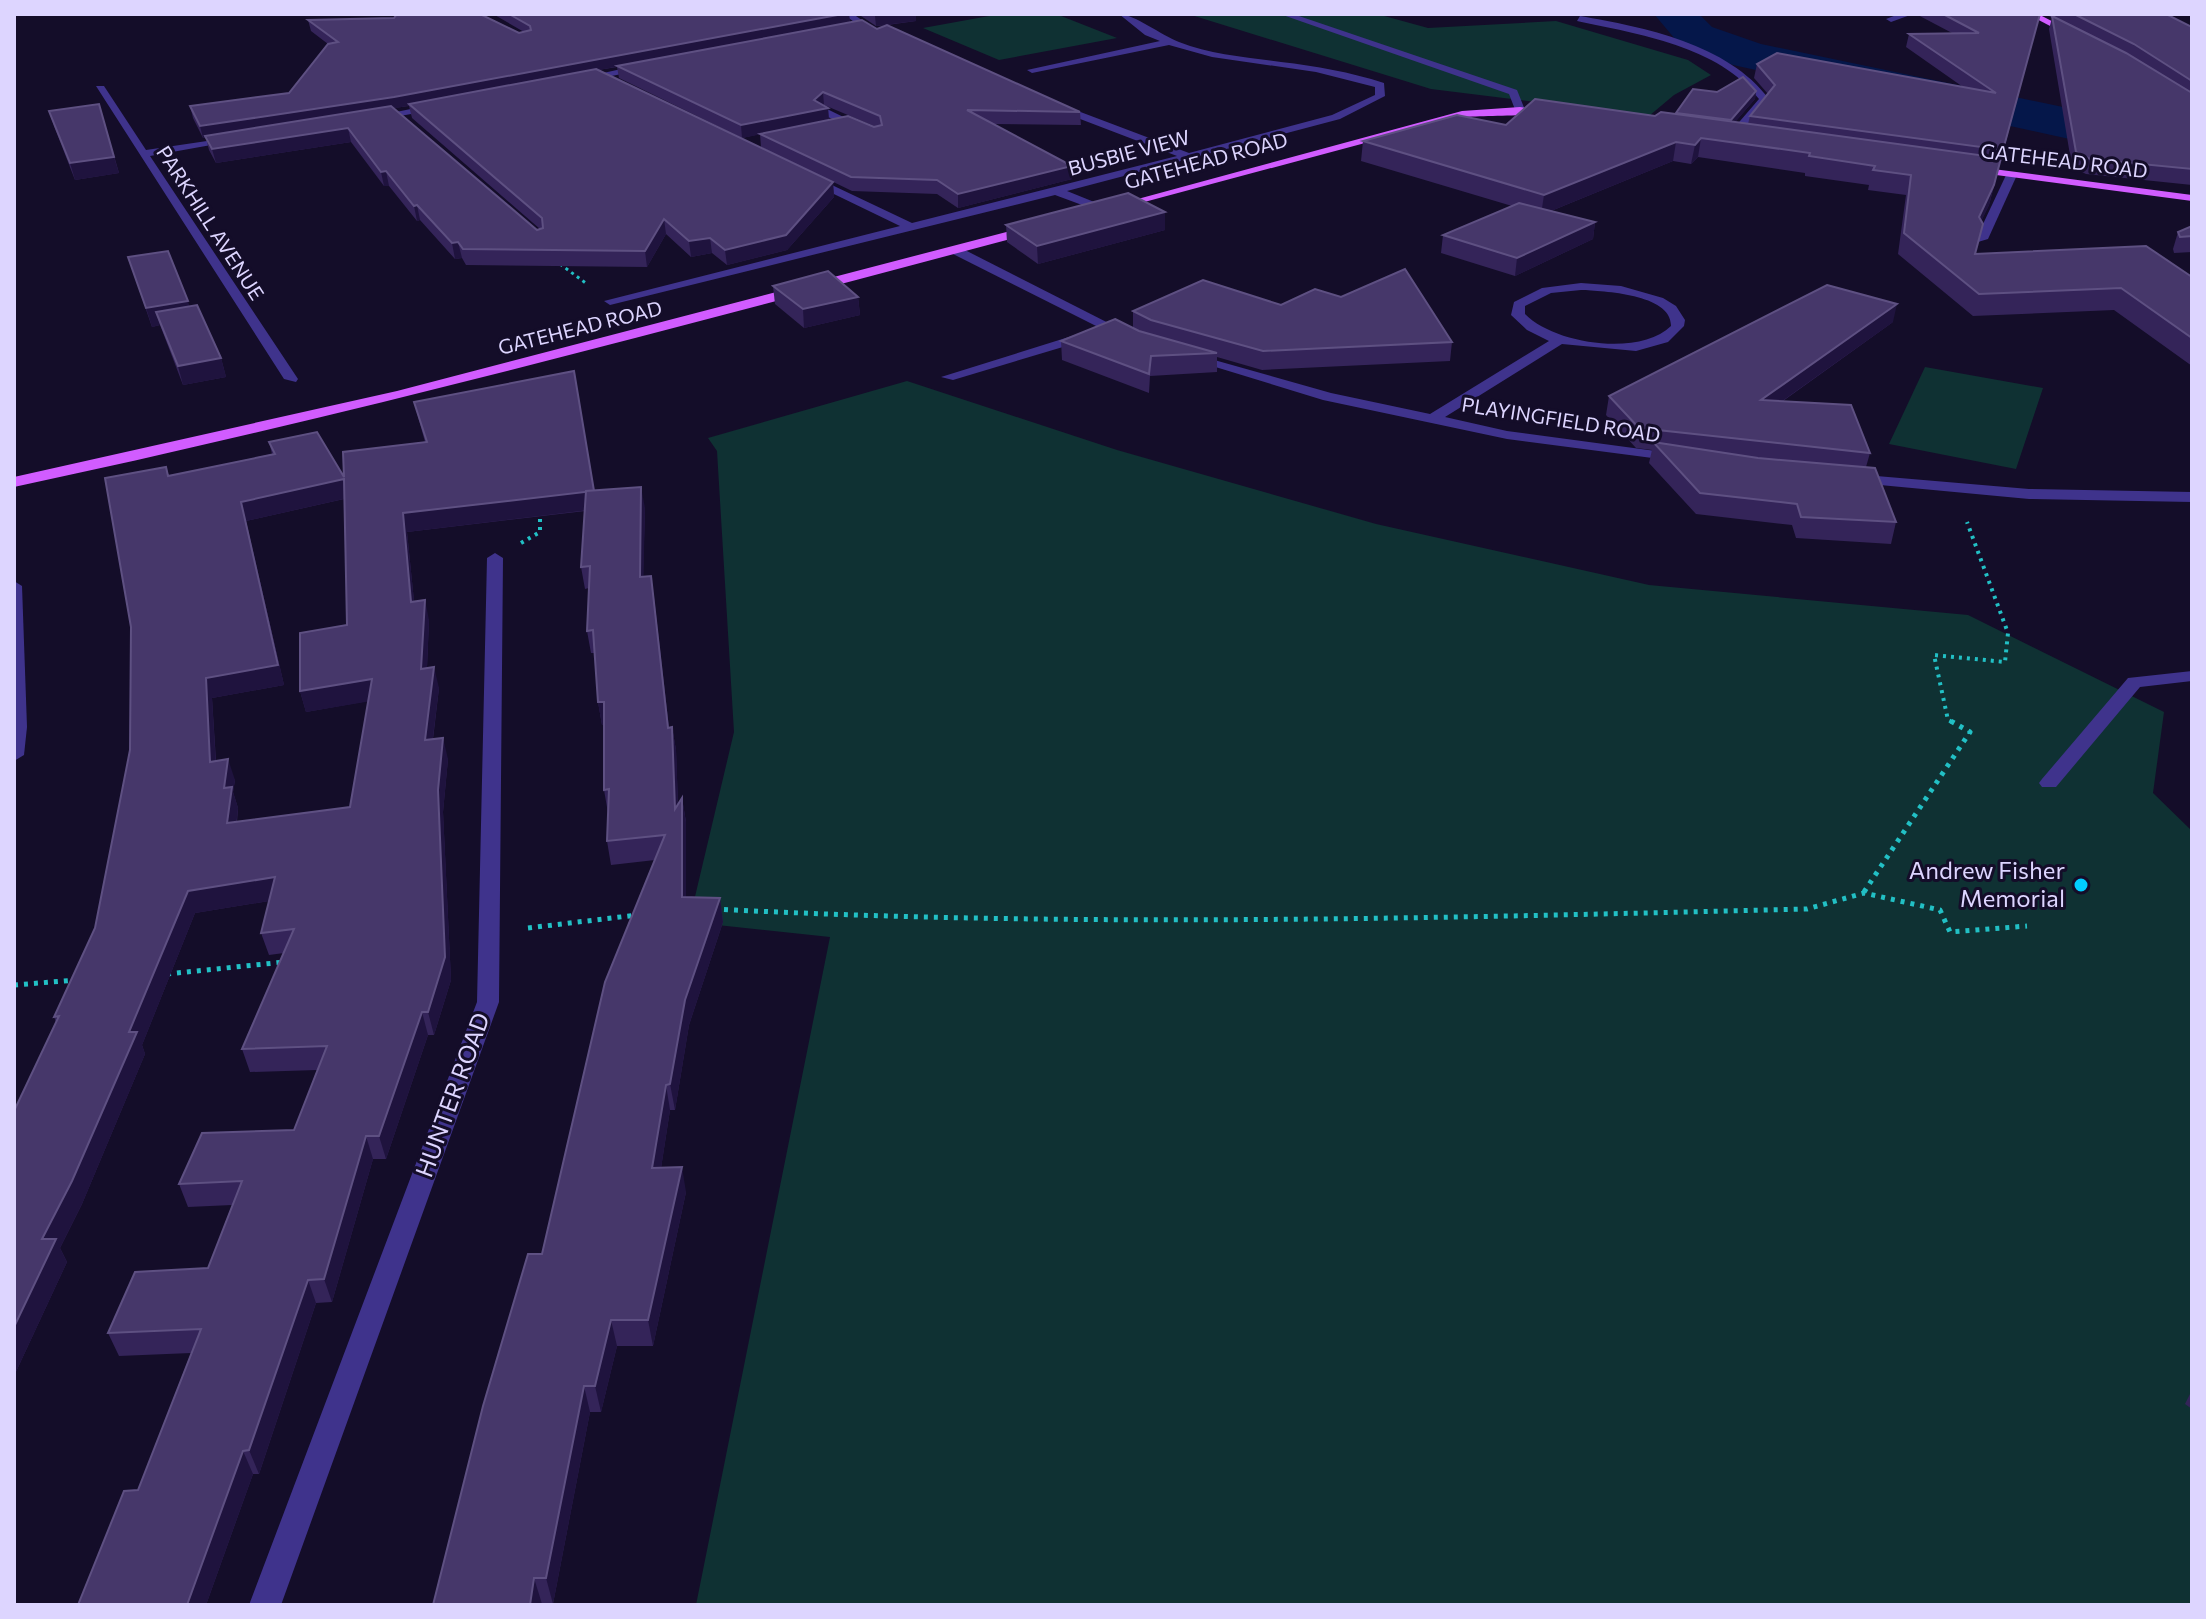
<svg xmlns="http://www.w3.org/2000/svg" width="2206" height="1619" font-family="Commissioner,sans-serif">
	<rect width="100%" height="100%" fill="#140d29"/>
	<!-- green -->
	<g fill="#0f3133">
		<polygon points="1000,14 1056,14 1117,38 999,60 923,28"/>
		<polygon points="1188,14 1377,14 1428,28 1556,21 1688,60 1711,75 1674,95 1649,116 1431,89"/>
		<polygon points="1925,367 2043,388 2016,469 1889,444"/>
		<polygon points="907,381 1117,450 1376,524 1649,585 1968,615 2164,712 2153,793 2192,831 2192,1605 696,1605 830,937 689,922 734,732 717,451 708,438"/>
	</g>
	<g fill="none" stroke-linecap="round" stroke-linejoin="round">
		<!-- river -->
		<polygon fill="#05174a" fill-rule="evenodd" points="1654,14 1699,14 1712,27 1761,44 2192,134 2192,166 1733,65 1680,45"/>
		<!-- path-far2 -->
		<polyline stroke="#22c0c5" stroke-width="3" stroke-dasharray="3 4" stroke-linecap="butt" points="560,264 587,284"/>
		<!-- path-far1 -->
		<g stroke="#22c0c5" stroke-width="4" stroke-dasharray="3 5" stroke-linecap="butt">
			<polyline points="521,543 540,532 540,513"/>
			<polyline points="1952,722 1948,720 1934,655 2005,662 2008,633 1967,522"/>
		</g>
		<!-- path -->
		<g stroke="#22c0c5" stroke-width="5" stroke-dasharray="4 6" stroke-linecap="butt">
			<polyline points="1864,892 1970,732 1949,720"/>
			<path d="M 714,909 C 1079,928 1442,918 1807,909 L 1864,893 L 1940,910 L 1950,932 L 2027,926"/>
			<polyline points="528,928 637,915"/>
			<polyline points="167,974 284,962"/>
			<polyline points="14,985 77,980"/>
		</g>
		<!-- minor -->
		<g fill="#3f338c" fill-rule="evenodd">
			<polygon points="843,14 853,14 885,36 877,38"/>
			<path d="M 1119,14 C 1134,14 1161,35 1179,42 C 1211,55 1247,57 1281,62 C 1316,66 1350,72 1384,83 L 1385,96 L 1340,119 L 1067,191 L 1109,208 L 1109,212 L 1101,212 L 1055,195 L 610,305 L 604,301 L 900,226 L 807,181 L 807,177 L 815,177 L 912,223 L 1177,156 L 1054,109 L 1054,105 L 1062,105 L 1189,153 L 1332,115 L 1375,95 L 1375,87 L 1316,72 L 1212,57 L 1169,45 L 1032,73 L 1027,70 L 1160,41 L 1145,35 Z"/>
			<polygon points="1280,14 1293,14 1517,90 1525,110 1516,112 1509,94"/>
			<polygon points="1899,14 1913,14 1891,22 1886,19"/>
			<path d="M 1580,16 C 1644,27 1728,44 1769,99 L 1736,139 L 1728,139 L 1728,135 L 1759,99 C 1719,46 1638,34 1577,21 Z"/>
			<polygon points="644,64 647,69 581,82 576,79"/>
			<polygon points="96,86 104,86 146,150 234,137 239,140 150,156 298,379 296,382 284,379"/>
			<polygon points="435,104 439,105 439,109 372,121 367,118"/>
			<polygon points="819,109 827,109 868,129 859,131 819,113"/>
			<polygon points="2007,173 2017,175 1988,239 1978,242 1976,239"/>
			<polygon points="951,247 959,247 1132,335 1120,338 951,253"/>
			<path d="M 1581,283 L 1621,286 L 1663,298 L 1676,306 L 1685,320 L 1684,326 L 1668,342 L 1636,351 L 1562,344 L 1445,417 L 1507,431 L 1678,454 L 1686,459 L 1683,462 L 1507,439 L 1323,400 L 1186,358 L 1193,354 L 1331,393 L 1430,414 L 1549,341 L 1527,330 L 1511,315 L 1514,302 L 1542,288 ZM 1581,290 C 1603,291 1672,294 1671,326 C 1640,357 1554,344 1525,314 L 1525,306 L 1551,293 Z"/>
			<polygon points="1088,331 1095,335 1093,338 953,380 941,377"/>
			<polygon points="1853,474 2029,489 2192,492 2192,502 2029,499 1848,482 1848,476"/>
			<polygon points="495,553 503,558 499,1002 281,1605 249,1605 477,1002 487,558"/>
			<polygon points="14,581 22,586 27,727 24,755 14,761"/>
			<polygon points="2192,671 2192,681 2140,687 2056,787 2042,787 2039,783 2042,779 2128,678"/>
		</g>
		<!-- major -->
		<g fill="#d15cff" fill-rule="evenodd">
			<polygon points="2027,14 2038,14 2079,35 2071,37"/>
			<path d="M 1520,107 L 1555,113 C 1551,115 1476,116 1462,117 L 1122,208 L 1112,206 L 1462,111 Z"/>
			<polygon points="1970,166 2192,195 2192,201 1966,171 1966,167"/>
			<path d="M 1033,225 L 1039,229 L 1037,232 C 697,322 358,414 14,487 L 14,477 L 397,391 Z"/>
		</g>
	</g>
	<!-- wall -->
	<g fill="#342459" fill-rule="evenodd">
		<path d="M 493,14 L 849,14 L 850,23 L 877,29 L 887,25 L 876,26 L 858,14 L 916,14 L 916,21 L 887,25 L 1080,112 L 1081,125 L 992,124 L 1072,179 L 958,208 L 937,194 L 852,191 L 761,147 L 760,134 L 742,138 L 619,78 L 617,67 L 598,70 L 833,182 L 834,197 L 787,250 L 727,265 L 712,253 L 691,257 L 666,234 L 647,267 L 466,265 L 462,258 L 455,259 L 420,220 L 417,221 L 389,186 L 384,186 L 351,142 L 216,163 L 209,150 L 206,138 L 203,138 L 193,118 L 190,106 L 289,93 L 328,44 L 311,31 L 308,20 L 519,33 L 524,32 ZM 824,105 L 874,126 L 829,120 L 828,108 ZM 409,106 L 412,118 L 540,229 L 537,230 L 394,108 Z"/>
		<polygon points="1916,14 2040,14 1989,205 1981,221 1975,254 2192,277 2192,366 2114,310 1973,316 1898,254 1906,195 1868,190 1869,185 1805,176 1805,173 1698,157 1691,164 1673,161 1551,211 1595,222 1593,239 1515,276 1441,253 1443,235 1512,206 1361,161 1363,141 1506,125 1676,115 1676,113 1717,92 1756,91 1755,99 1735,122 1748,124 1750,116 1768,94 1754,78 1757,64 1963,87 1906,47 1909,34 1952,33"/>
		<polygon points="2046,14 2166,14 2192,27 2192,185 2086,174 2072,167 2049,29 2052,18"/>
		<polygon points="99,104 119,173 75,180 54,126 49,111"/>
		<polygon points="1165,212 1165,230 1038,264 1007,242 1006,225"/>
		<polygon points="2178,232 2192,236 2192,252 2174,253 2173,249"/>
		<polygon points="128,257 190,307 221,358 226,377 183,385 160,325 152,327"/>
		<polygon points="773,286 858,297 860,315 804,328 775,304"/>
		<polygon points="1281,305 1452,342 1450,361 1262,370 1217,357 1217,372 1150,376 1149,393 1062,360 1061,341 1133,328 1133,311"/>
		<polygon points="1893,322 1783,401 1870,453 1866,467 1896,522 1891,544 1796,538 1792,525 1696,514 1649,463 1652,450 1636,448 1606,415 1609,396"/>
		<path d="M 414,402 L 594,491 L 645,508 L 643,576 L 654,597 L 669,728 L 672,727 L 676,750 L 678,805 L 682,798 L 686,822 L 686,897 L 720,898 L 723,922 L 689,1025 L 675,1110 L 670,1110 L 661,1168 L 686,1192 L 653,1346 L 617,1346 L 601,1412 L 590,1412 L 553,1604 L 542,1605 L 433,1605 L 542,1254 L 655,860 L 611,865 L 607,841 L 608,813 L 604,790 L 604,725 L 602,725 L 598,702 L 595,653 L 591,653 L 587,631 L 589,588 L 585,589 L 581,567 L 585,511 L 407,532 L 414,601 L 429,620 L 427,668 L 439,688 L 433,739 L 448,759 L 443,812 L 451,980 L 434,1035 L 428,1035 L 386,1159 L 373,1159 L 332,1302 L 316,1303 L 259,1474 L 253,1474 L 206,1605 L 78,1605 L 138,1490 L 191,1353 L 119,1356 L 108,1333 L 208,1268 L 232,1205 L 188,1207 L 179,1184 L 294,1130 L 317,1070 L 250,1072 L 242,1049 L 284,953 L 269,955 L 261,933 L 269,901 L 195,913 L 142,1045 L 145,1054 L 82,1204 L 60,1248 L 67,1262 L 14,1376 L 56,1022 L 54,1017 L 95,928 L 130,750 L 166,467 L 169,476 L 272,454 L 269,442 L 344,477 L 425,442 ZM 344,499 L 347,625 L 300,691 L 306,712 L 368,701 L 350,807 L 237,822 L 238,808 L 233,792 L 235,780 L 216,761 L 212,698 L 284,685 L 246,521 Z"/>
		<polygon points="2192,1390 2192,1409 2185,1404"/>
	</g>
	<!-- shaded-wall -->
	<g fill="#1f133e">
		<polygon points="842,14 849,14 850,23 396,108 203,138 200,126"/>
		<polygon points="888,14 916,14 916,21 876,26 875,16"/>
		<polygon points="1756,91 1755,99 1730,128 1731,120"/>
		<polygon points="823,92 824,105 828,108 829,121 742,138 741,125 814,100"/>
		<polygon points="348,128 351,142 216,163 212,149"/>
		<polygon points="1701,138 1698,157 1691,164 1695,145"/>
		<polygon points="1676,142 1673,161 1541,215 1544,195"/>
		<polygon points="114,157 119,173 75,180 70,163"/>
		<polygon points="1072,166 1072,179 958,208 958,194"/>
		<polygon points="386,171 389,186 384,186 381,172"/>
		<polygon points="833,182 834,197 787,250 727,265 725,250"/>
		<polygon points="1994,185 1989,205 1973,238 1979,217"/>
		<polygon points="417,205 420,220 417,221 414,206"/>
		<polygon points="1165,212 1165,230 1038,264 1037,246"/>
		<polygon points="664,219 666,234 647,267 645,251"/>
		<polygon points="1595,222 1593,239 1515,276 1517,258"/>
		<polygon points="710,238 712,253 691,257 689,241"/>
		<polygon points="458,242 462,258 455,259 452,243"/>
		<polygon points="858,297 860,315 804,328 803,309"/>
		<polygon points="188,301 193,320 156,312 160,325 152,327 146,308"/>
		<polygon points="1897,304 1893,322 1757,419 1761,400"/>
		<polygon points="221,358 226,377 183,385 178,366"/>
		<polygon points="344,479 348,498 246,521 284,685 212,698 217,783 210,762 206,678 241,502"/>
		<polygon points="641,487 645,508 643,598 640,577"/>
		<polygon points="594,491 597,509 407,532 416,621 411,602 403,513"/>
		<polygon points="651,576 654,597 671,751 668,728"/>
		<polygon points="425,600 429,620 426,689 421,669"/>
		<polygon points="434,667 439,688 430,761 425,740"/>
		<polygon points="372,679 377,700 306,712 300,691"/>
		<polygon points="598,702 604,702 608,724 602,725"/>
		<polygon points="672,727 676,750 679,833 675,809"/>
		<polygon points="443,738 448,759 443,812 451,980 434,1035 428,1012 438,790"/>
		<polygon points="228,759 235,780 233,792 238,808 234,844 227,823 224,788"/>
		<polygon points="682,798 686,822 686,921 682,897"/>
		<polygon points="275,877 281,899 195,913 142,1045 145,1054 82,1204 60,1248 67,1262 14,1376 14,1327 42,1239 188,891"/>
		<polygon points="720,898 723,922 689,1025 675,1110 670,1084 685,1000"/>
		<polygon points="422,1012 428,1035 386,1159 379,1136"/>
		<polygon points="666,1085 670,1110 657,1194 652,1168"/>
		<polygon points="366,1136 373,1159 332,1302 324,1279"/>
		<polygon points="682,1167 686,1192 653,1346 648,1320"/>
		<polygon points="308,1280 316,1303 259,1474 249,1450"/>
		<polygon points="611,1320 617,1346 601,1412 595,1386"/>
		<polygon points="584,1386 590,1412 553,1604 546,1578"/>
		<polygon points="243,1451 253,1474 206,1605 187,1605"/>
		<polygon points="534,1578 542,1604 542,1605 530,1605"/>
	</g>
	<!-- building -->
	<g fill="#46376a" stroke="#5e5082" stroke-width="2" fill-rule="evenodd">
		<polygon points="397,14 480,14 519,33 531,30 530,26 509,14 843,14 394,97 200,126 190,106 289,93 328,44 338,42 308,20 394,18"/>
		<polygon points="1943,14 2040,14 2003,150 1750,116 1775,85 1757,64 1777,53 1996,93 1909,34 1979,33"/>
		<polygon points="2074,14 2166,14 2192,27 2192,81 2134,44"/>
		<polygon points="2052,16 2126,53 2192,93 2192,169 2090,159 2076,152"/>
		<polygon points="862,20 877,29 887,25 1080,112 967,110 1072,166 958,194 937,180 851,177 760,134 848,116 874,127 882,125 880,116 823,92 814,100 828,108 741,125 617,66"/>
		<polygon points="596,69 833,182 786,235 725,250 710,238 689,241 664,219 645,251 463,249 458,242 452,243 417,205 414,206 386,171 381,172 348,128 212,149 205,136 391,106 537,230 543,228 542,218 409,104"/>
		<polygon points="1743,77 1756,91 1731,120 1676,113 1693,89 1717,92"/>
		<polygon points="1535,99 1655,116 1661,112 2001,158 1994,185 1979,217 1983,224 1975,254 2146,246 2192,277 2192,338 2121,288 1979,294 1904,233 1911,175 1873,170 1875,166 1809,156 1810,153 1701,138 1695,145 1676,142 1544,195 1363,141 1457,115 1506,125"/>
		<polygon points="99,104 114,157 70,163 49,111"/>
		<polygon points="1128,193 1165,212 1037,246 1006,225"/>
		<polygon points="1519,203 1595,222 1517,258 1443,235"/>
		<polygon points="2192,226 2192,236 2180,237 2178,232"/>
		<polygon points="168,251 188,301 146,308 128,257"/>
		<polygon points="1405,269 1452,342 1263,351 1151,320 1133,311 1203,280 1281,305 1315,289 1341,297"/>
		<polygon points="828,271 858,297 803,309 773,286"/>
		<polygon points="1827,285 1897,304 1761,400 1851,405 1870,453 1639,428 1609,396"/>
		<polygon points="197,305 221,358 178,366 156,312"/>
		<polygon points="1115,319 1139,331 1217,353 1151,356 1149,374 1061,341"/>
		<path d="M 574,371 L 594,491 L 403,513 L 411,602 L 425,600 L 421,669 L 434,667 L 425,740 L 443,738 L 438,790 L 445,957 L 428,1012 L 422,1012 L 379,1136 L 366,1136 L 324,1279 L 308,1280 L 249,1450 L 243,1451 L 187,1605 L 78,1605 L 124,1491 L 138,1490 L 201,1329 L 108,1333 L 135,1272 L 208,1268 L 242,1181 L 179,1184 L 202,1133 L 294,1130 L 327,1046 L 242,1049 L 294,929 L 261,933 L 275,877 L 188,891 L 129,1032 L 137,1032 L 72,1181 L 42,1239 L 56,1239 L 14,1327 L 14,1111 L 59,1016 L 54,1017 L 95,928 L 130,750 L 131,627 L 105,478 L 166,467 L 168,476 L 275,454 L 269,442 L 317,432 L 344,477 L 343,452 L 427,442 L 414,402 ZM 344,479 L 347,625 L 300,633 L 300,691 L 372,679 L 350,807 L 227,823 L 232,787 L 224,788 L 228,759 L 210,762 L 206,678 L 278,665 L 241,502 Z"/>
		<polygon points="1653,442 1758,458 1875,468 1896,522 1801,517 1797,504 1700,493"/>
		<polygon points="641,487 640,577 651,576 668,728 672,727 675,809 682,798 682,897 720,898 685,1000 670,1084 666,1085 652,1168 682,1167 648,1320 611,1320 595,1386 584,1386 546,1578 534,1578 530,1605 433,1605 483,1406 528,1254 542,1254 605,982 665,835 607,841 609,789 604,790 604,702 598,702 593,630 587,631 590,566 581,567 586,491"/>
	</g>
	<!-- markers -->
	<circle fill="#01ceff" stroke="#140d29" stroke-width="3" cx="2081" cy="885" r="8"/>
	<g text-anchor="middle" stroke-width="6" stroke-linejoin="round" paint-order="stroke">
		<!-- far-street labels -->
		<g font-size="20" fill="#ddd5ff" stroke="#140d29">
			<text transform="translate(1129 153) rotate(-15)" y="7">BUSBIE VIEW</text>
			<text transform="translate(1206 161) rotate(-15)" y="7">GATEHEAD ROAD</text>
			<text transform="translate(2064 161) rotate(7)" y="7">GATEHEAD ROAD</text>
			<text transform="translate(210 223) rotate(57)" y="7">PARKHILL AVENUE</text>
			<text transform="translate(580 328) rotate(-14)" y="7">GATEHEAD ROAD</text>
			<text transform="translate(1561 420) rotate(9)" y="7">PLAYINGFIELD ROAD</text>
		</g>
		<!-- poi labels -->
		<g font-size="24" fill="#ddd5ff" stroke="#140d29" text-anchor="end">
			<text x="2065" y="879">Andrew Fisher<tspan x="2065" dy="28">Memorial</tspan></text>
		</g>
		<!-- street labels -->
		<g font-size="24" fill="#ddd5ff" stroke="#140d29">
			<text transform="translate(453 1095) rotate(-70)" y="8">HUNTER ROAD</text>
		</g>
	</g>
	<!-- border -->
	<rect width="2206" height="1619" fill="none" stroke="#ddd5ff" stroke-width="32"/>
</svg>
